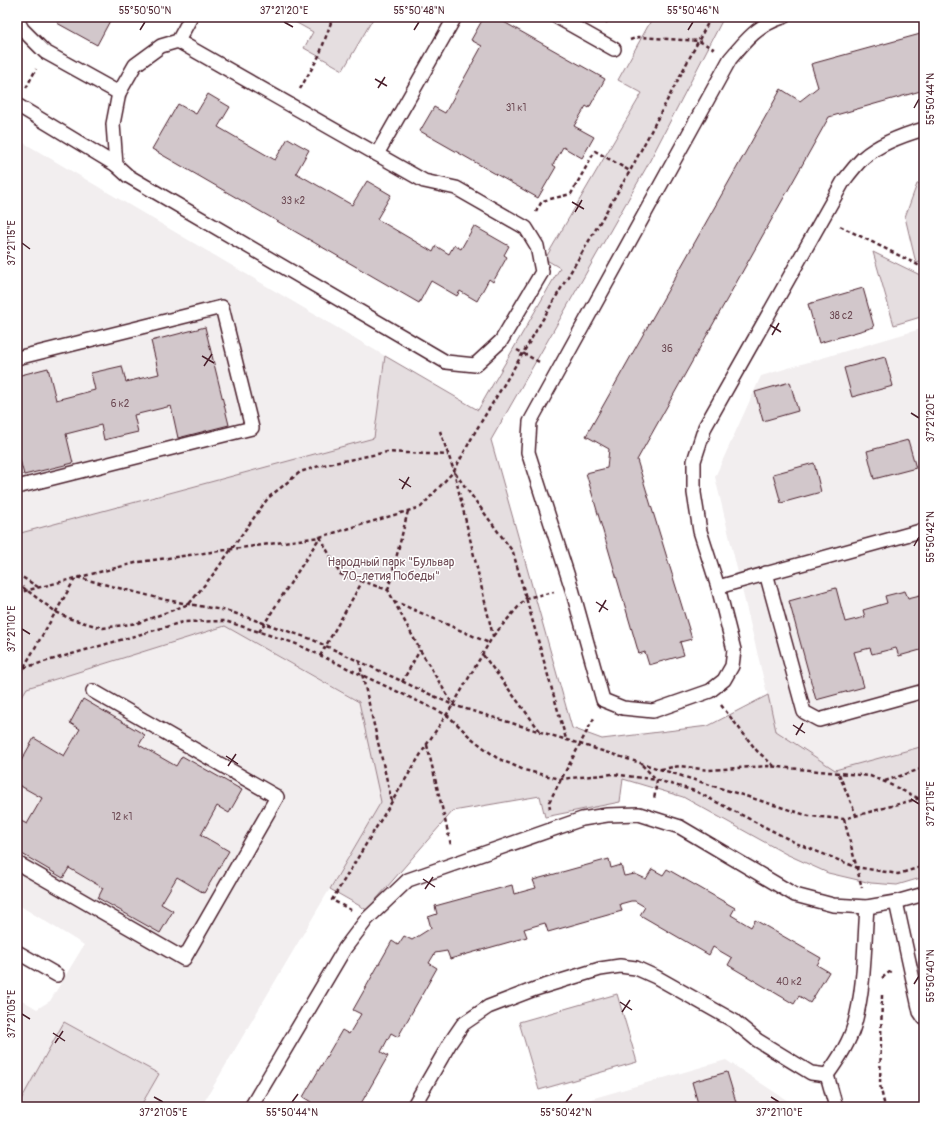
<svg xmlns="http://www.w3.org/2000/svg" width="941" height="1124" font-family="Pangolin,sans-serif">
	<rect width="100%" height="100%" fill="#fff"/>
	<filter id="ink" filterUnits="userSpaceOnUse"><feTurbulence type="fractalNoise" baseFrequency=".025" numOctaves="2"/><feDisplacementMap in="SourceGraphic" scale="8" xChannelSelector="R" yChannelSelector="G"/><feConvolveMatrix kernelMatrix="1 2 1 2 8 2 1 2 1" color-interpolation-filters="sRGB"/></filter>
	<g filter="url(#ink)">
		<!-- built -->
		<g fill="#f2eeef">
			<polygon points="19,140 385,356 374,438 17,534 17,144"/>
			<polygon points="924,328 924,746 835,770 776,731 715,477 761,376"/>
			<polygon points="225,626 359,703 381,802 201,1107 17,1107 17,997 37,1009 50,1001 84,945 17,904 17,704 27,688"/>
			<polygon points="726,1060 797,1107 563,1107"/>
		</g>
		<!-- green -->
		<g fill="#e5dee0" stroke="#987e86">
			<polygon points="286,17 374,17 343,70 304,48 313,32"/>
			<polygon points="653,17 724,17 646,168 491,440 572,728 602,739 708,726 768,695 776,731 835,770 924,746 924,877 897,885 871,883 828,873 786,854 683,797 623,779 620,802 545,817 540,796 453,811 367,910 330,889 381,802 359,702 225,626 27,688 17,704 17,534 374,438 385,356 478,410 560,268 545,259 642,93 618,80"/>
			<polygon points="924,182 924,261 916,263 905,217 917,184"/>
			<polygon points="873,252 920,275 924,274 924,316 894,325"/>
			<polygon points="617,994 637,1062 539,1090 519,1022"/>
			<polygon points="64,1022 159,1074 140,1107 17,1107"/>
		</g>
		<!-- building -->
		<g fill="#d2c7cb" stroke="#4a1f2b">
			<polygon points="60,17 112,17 97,45 57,23"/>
			<polygon points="484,17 495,17 605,79 589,108 586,106 574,126 594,137 582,158 563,147 553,165 556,167 538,198 420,131 434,107 445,113 482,46 471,40"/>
			<polygon points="596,17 610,17 607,23"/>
			<polygon points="924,33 924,90 829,117 637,460 692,639 680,642 684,655 649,665 645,652 639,654 586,473 607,468 609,449 586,436 781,89 800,101 818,87 811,64"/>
			<polygon points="208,94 230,107 218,127 275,160 288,138 298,144 309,150 296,173 352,205 367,181 391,195 377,219 433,252 436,246 449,254 454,245 461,249 474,226 509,246 504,255 507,257 493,282 489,279 477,301 460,291 457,296 431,281 419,303 152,149 178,104 196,114"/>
			<polygon points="863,288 874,327 819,343 808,304"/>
			<polygon points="205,327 229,425 178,438 171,406 134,415 138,432 104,440 101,425 66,434 73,463 24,475 17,448 17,376 48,368 56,400 95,390 91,373 122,366 126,382 159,374 151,341"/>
			<polygon points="885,357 893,386 852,397 844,368"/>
			<polygon points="790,382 798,411 763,421 755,392"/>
			<polygon points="908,440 916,468 874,479 867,451"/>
			<polygon points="814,463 821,492 781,503 773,474"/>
			<polygon points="836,588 845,622 865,617 863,610 887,603 885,596 905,591 908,598 924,594 924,641 922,642 924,649 899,656 896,648 872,654 870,648 854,652 864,687 816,700 789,601"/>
			<polygon points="83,699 145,735 139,745 176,766 182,756 242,790 229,813 217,806 201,835 229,851 204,893 177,877 161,904 173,911 160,933 98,898 103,888 69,868 63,878 17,851 17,819 27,824 42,798 17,784 17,768 34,738 64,756 80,729 70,723"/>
			<polygon points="609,859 611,868 621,865 624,876 635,874 646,879 652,869 663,875 667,869 735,908 731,915 751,927 755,920 821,958 817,965 829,972 810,1003 799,996 794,1004 728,965 732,958 713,947 709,955 640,915 645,907 635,901 631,901 620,904 622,911 548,932 545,923 524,929 527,937 450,959 447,951 435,953 429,963 437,968 398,1037 391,1033 381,1052 388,1056 359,1107 308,1107 311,1102 303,1097 342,1030 349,1034 361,1014 353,1010 392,941 398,945 404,936 412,940 431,928 428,917 437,914 435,906 512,885 514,894 536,888 533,880"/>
			<polygon points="727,1072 736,1102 721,1107 699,1107 692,1082"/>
			<polygon points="616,1103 617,1107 603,1107"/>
		</g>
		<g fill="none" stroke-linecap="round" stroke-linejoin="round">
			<!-- lane casing -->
			<g stroke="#4a1f2b" stroke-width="16">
				<g id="lane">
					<polyline points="557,17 614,49"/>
					<path d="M 783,17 C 759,24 745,41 730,59 L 530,422 L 528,452 L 572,589 L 603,700 L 623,708 L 653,711 L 710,691 L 724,680 L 732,666 L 734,650 L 718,587 L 700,531 L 694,493 L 694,461 L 705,427 L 843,182 C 849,174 856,165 863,158 C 880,143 903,135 924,129"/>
					<polyline points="17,19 22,29 45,52 119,93"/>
					<polyline points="178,41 424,181 456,188 526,228 537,246 542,272 501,341 475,365 446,362 128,176 116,165 113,124 119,93 135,65 161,46 178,41 191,17"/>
					<polyline points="17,105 116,165"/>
					<polyline points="377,154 455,17"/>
					<polyline points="17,358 222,307 252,428 17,487"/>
					<polyline points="766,573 804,712 819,720 924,691"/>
					<polyline points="718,587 924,530"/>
					<polyline points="17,863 184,959 277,797 93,691"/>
					<polyline points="896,902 920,1012 924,1018"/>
					<polyline points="17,952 57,975"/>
					<polyline points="827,1075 836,1107"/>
					<polyline points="251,1107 345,948 367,919 408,880 582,819 607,815 639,814 680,827 795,895 833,905 867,907 896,902 924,894"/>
					<path d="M 413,1107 L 450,1043 L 463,1024 L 488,1007 L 535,989 L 600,969 L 620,966 L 636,968 L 656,977 L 734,1021 L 757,1040 L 811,1073 L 827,1075 C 838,1060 849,1043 854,1026 C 865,988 864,946 867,907"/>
				</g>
			</g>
			<!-- path -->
			<g stroke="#4a1f2b" stroke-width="2.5" stroke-dasharray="4 3" stroke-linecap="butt">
				<polyline points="630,40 638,37 699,41 714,49"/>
				<polyline points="26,88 36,69"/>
				<polyline points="300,89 319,56 333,17"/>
				<polyline points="536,212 542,201 571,194 595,151 630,171"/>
				<polyline points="840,226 924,268"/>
				<polyline points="517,350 541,363"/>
				<polyline points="455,473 513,552 566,739"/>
				<polyline points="320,537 340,574 388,590 420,650 453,705 580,744 809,816 844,819 924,797"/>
				<polyline points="17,574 38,587"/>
				<polyline points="17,583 56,612 71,619 103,628 138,623 189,604 215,572 268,498 300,472 319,466 387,452 448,455"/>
				<polyline points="388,590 408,511"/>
				<polyline points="17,593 139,562 320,537 421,507 454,471 475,432 523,353 630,171 711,17"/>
				<polyline points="394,601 489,643"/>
				<polyline points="259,632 320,537"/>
				<polyline points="493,636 526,598 554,592"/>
				<polyline points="483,655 540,731"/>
				<polyline points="320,656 362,582"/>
				<polyline points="359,661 392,802"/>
				<polyline points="17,668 23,668 183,622 225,621 294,643 447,715 458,725 470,737 497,758 524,770 560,779 613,774 657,780 695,791 798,844 856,867 898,874 924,866"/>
				<polyline points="17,679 76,577 166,600 228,611 311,639 453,705"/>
				<polyline points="402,682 420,650"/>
				<polyline points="721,705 757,751 774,766"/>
				<polyline points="427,745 451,845"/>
				<polyline points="642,765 657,780 654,800"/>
				<polyline points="661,769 680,766 708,770 768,766 870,776 885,782 918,798"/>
				<polyline points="839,774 856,815"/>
				<polyline points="885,781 924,768"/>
				<polyline points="550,809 549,802 594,718"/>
				<polyline points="844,819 862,888"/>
				<polyline points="351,910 332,900 427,744 453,705 493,636 454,471 440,431"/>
				<polyline points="882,978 892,970"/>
				<polyline points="882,995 880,1085 885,1107"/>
			</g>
			<!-- lane -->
			<use href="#lane" stroke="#fff" stroke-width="13"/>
		</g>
	</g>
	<!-- ticks -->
	<path fill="none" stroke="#4a1f2b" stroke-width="1.5" d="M 284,22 L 293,27M 140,30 L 145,22M 414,30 L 419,22M 688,30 L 693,22M 375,79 L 387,86M 378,88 L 385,77M 914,108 L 919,99M 572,202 L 584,209M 575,212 L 582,200M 22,243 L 30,249M 770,325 L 781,332M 772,335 L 779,323M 202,356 L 214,363M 204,366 L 212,354M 911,413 L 919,418M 399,479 L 411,487M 402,489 L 409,477M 914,546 L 919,537M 596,602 L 608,610M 599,612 L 606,600M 22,629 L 30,634M 793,725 L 805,733M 796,735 L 803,723M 226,756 L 238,764M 228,766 L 236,754M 911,799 L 919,804M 423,879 L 435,887M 425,889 L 433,877M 914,984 L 919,976M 620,1002 L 632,1010M 622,1012 L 630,1000M 22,1014 L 30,1019M 53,1033 L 65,1041M 55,1043 L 63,1031M 154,1097 L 163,1102M 771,1097 L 779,1102M 292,1102 L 298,1094M 566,1102 L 572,1094"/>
	<g text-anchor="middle" stroke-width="3" stroke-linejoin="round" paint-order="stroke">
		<!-- number labels -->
		<g font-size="10" fill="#6c4953">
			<text x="516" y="111">31 к1</text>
			<text x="293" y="204">33 к2</text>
			<text x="841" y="319">38 с2</text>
			<text x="667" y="352">36</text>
			<text x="120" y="407">6 к2</text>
			<text x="122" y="820">12 к1</text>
			<text x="789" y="985">40 к2</text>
		</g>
		<!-- park labels -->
		<g font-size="12" fill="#714f58" stroke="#fff">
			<text x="391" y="566">Народный парк "Бульвар<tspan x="391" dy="14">70-летия Победы"</tspan></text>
		</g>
	</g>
	<!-- margin -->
	<rect width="941" height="1124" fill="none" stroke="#fff" stroke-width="44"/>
	<rect x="22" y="22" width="897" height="1080" fill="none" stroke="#4a1f2b" stroke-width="1.5"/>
	<g font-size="10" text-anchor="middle" fill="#4a1f2b">
		<text x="145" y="14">55°50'50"N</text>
		<text x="284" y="14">37°21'20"E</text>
		<text x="419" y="14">55°50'48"N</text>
		<text x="693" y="14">55°50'46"N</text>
		<text transform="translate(930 99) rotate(-90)" y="4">55°50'44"N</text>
		<text transform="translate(11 243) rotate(-90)" y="4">37°21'15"E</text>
		<text transform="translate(930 418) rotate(-90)" y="4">37°21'20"E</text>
		<text transform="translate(930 537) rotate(-90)" y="4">55°50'42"N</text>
		<text transform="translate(11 629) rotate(-90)" y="4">37°21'10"E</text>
		<text transform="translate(930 804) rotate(-90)" y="4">37°21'15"E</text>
		<text transform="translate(930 976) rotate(-90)" y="4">55°50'40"N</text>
		<text transform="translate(11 1014) rotate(-90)" y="4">37°21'05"E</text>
		<text x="163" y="1116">37°21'05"E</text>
		<text x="292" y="1116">55°50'44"N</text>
		<text x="566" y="1116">55°50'42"N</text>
		<text x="779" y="1116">37°21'10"E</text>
	</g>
</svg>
